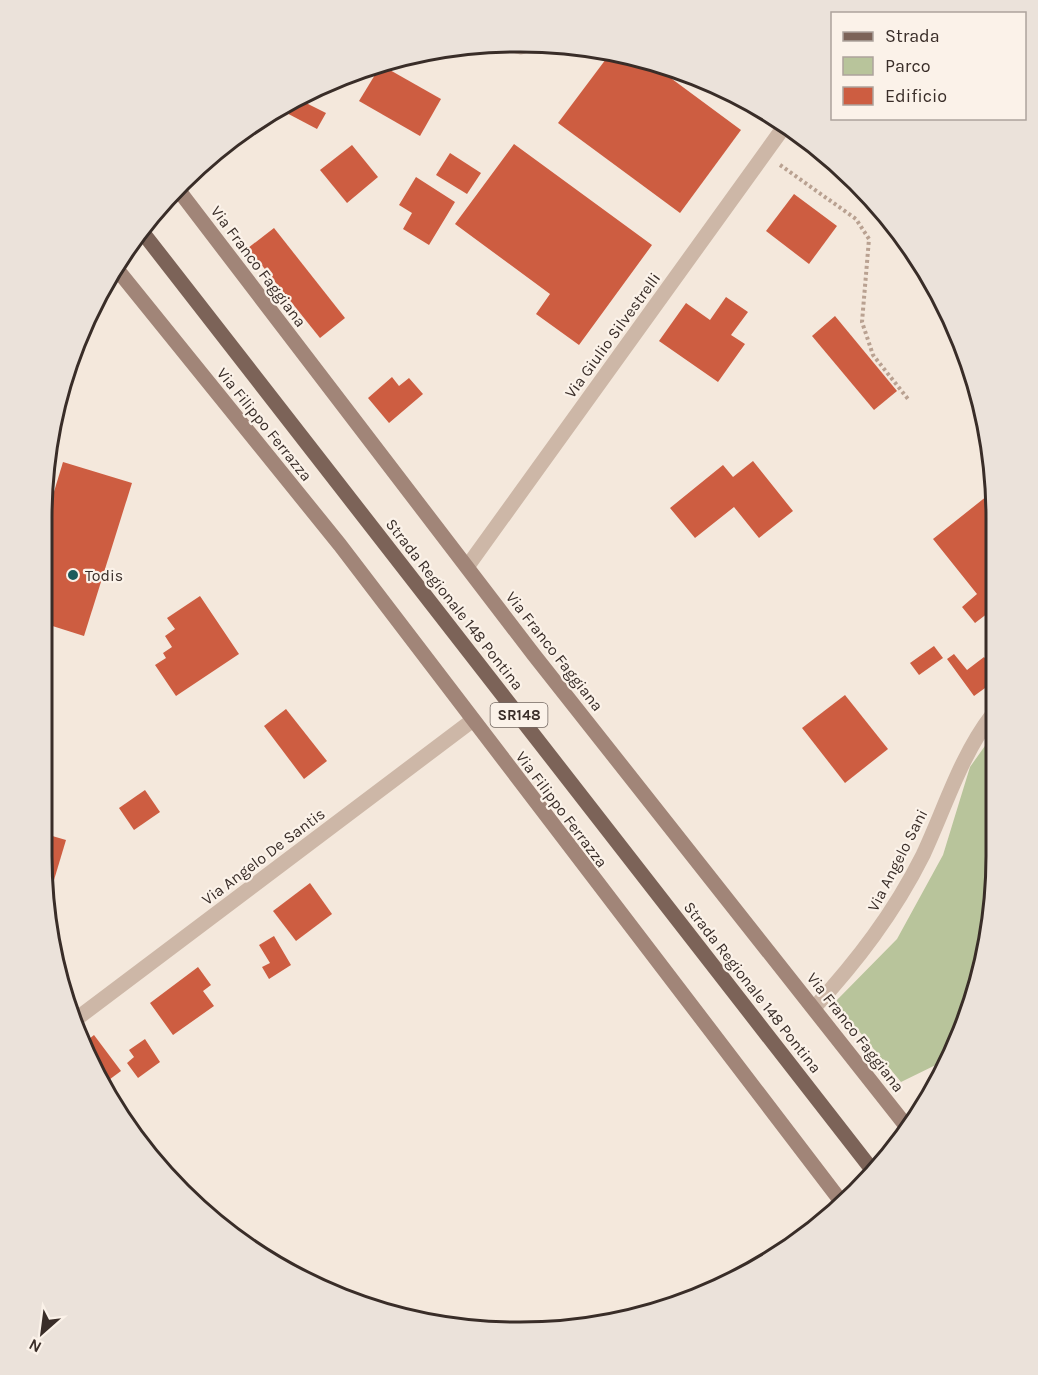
<svg xmlns="http://www.w3.org/2000/svg" width="1038" height="1375" font-family="Karla,sans-serif">
	<rect width="100%" height="100%" fill="#f4e8dc"/>
	<!-- green -->
	<polygon fill="#b8c49b" points="992,736 992,918 971,1009 948,1059 901,1082 835,1002 897,939 943,855 970,767"/>
	<!-- building -->
	<g fill="#cd5d41">
		<polygon points="612,51 649,62 741,130 680,213 558,123"/>
		<polygon points="381,65 441,99 420,136 359,101"/>
		<polygon points="298,99 326,113 317,129 279,109"/>
		<polygon points="514,144 652,245 579,345 536,314 550,294 455,224"/>
		<polygon points="352,145 378,177 347,203 320,170"/>
		<polygon points="450,153 481,173 467,194 436,175"/>
		<polygon points="416,177 455,202 429,245 403,229 412,213 399,205"/>
		<polygon points="794,194 837,226 809,264 766,231"/>
		<polygon points="274,228 345,318 320,338 248,248"/>
		<polygon points="726,297 748,312 731,335 745,344 718,382 659,341 686,303 710,320"/>
		<polygon points="835,316 897,391 874,410 812,336"/>
		<polygon points="392,377 399,386 409,378 423,394 389,423 368,398"/>
		<polygon points="753,461 793,511 759,538 734,507 695,538 670,508 723,465 733,477"/>
		<polygon points="63,462 132,483 84,636 43,623 43,528"/>
		<polygon points="992,492 992,610 975,623 962,607 977,594 933,539"/>
		<polygon points="200,596 239,654 176,696 155,665 166,658 163,653 172,647 165,636 175,629 167,618"/>
		<polygon points="934,646 943,658 919,675 910,663"/>
		<polygon points="954,654 967,670 984,657 992,668 992,683 974,696 947,659"/>
		<polygon points="845,695 888,749 845,783 802,728"/>
		<polygon points="286,709 327,761 304,779 264,726"/>
		<polygon points="145,790 160,812 134,830 119,808"/>
		<polygon points="42,833 66,840 51,890 46,889"/>
		<polygon points="310,883 332,914 296,941 273,911"/>
		<polygon points="274,936 291,965 269,979 262,967 270,963 259,945"/>
		<polygon points="198,967 211,985 203,991 214,1006 173,1035 150,1003"/>
		<polygon points="94,1035 121,1071 102,1085 84,1043"/>
		<polygon points="145,1039 160,1062 138,1078 127,1063 134,1057 129,1050"/>
	</g>
	<g fill="none" stroke-linecap="round" stroke-linejoin="round">
		<!-- path -->
		<polyline stroke="#b9a191" stroke-width="4" stroke-dasharray="3 3" stroke-linecap="butt" points="780,165 856,219 869,239 862,322 873,355 908,399"/>
		<!-- street -->
		<g stroke="#cdb7a7" stroke-width="15">
			<polyline points="505,43 521,47 533,43"/>
			<polyline points="467,567 786,124"/>
			<path d="M 814,1008 C 857,961 894,913 923,855 C 945,808 960,757 992,715"/>
			<polyline points="75,1020 473,720"/>
		</g>
		<!-- secondary -->
		<g stroke="#a18578" stroke-width="15">
			<polyline points="180,192 534,655 907,1127"/>
			<polyline points="116,268 340,545 843,1204"/>
		</g>
		<!-- primary -->
		<polyline stroke="#7c6358" stroke-width="15" points="140,229 873,1171"/>
	</g>
	<!-- markers -->
	<circle fill="#1b5c5d" stroke="#fbf2e9" stroke-width="2" cx="73" cy="575" r="6"/>
	<g text-anchor="middle" stroke-width="4.5" stroke-linejoin="round" paint-order="stroke">
		<!-- shield labels -->
		<rect fill="#fbf2e9" stroke="#736862" stroke-width="1.5" x="490.5" y="703" width="57" height="24" rx="4.5"/>
		<g font-size="15" font-weight="bold" fill="#392d28">
			<text x="519" y="720">SR148</text>
		</g>
		<!-- street labels -->
		<g font-size="16" fill="#392d28" stroke="#fbf2e9">
			<text transform="translate(259 266) rotate(53)" y="6">Via Franco Faggiana</text>
			<text transform="translate(612 335) rotate(-54)" y="6">Via Giulio Silvestrelli</text>
			<text transform="translate(265 424) rotate(51)" y="6">Via Filippo Ferrazza</text>
			<text transform="translate(455 604) rotate(52)" y="6">Strada Regionale 148 Pontina</text>
			<text transform="translate(555 651) rotate(52)" y="6">Via Franco Faggiana</text>
			<text transform="translate(562 809) rotate(53)" y="6">Via Filippo Ferrazza</text>
			<text transform="translate(263 856) rotate(-37)" y="6">Via Angelo De Santis</text>
			<text transform="translate(897 860) rotate(-63)" y="6">Via Angelo Sani</text>
			<text transform="translate(753 987) rotate(52)" y="6">Strada Regionale 148 Pontina</text>
			<text transform="translate(856 1032) rotate(52)" y="6">Via Franco Faggiana</text>
		</g>
		<!-- poi labels -->
		<g font-size="16" fill="#392d28" stroke="#fbf2e9" text-anchor="start">
			<text x="85" y="581">Todis</text>
		</g>
	</g>
	<!-- crop -->
	<path d="M0 0H1038V1375H0ZM518 52H520A466 466 0 0 1 986 518V856A466 466 0 0 1 520 1322H518A466 466 0 0 1 52 856V518A466 466 0 0 1 518 52Z" fill="#ebe2da" fill-rule="evenodd"/>
	<path fill="none" stroke="#392d28" stroke-width="3" d="M518 52H520A466 466 0 0 1 986 518V856A466 466 0 0 1 520 1322H518A466 466 0 0 1 52 856V518A466 466 0 0 1 518 52Z"/>
	<!-- legend -->
	<rect x="831" y="12" width="195" height="108" fill="#fbf2e9" stroke="#ada39c" stroke-width="1.5"/>
	<rect x="843" y="32" width="30" height="9" fill="#7c6358" stroke="#ada39c" stroke-width="1.5"/>
	<text x="885" y="42" font-size="18" fill="#392d28">Strada</text>
	<rect x="843" y="57" width="30" height="18" fill="#b8c49b" stroke="#ada39c" stroke-width="1.5"/>
	<text x="885" y="72" font-size="18" fill="#392d28">Parco</text>
	<rect x="843" y="87" width="30" height="18" fill="#cd5d41" stroke="#ada39c" stroke-width="1.5"/>
	<text x="885" y="102" font-size="18" fill="#392d28">Edificio</text>
	<!-- north arrow -->
	<g transform="translate(42 1333) rotate(208)" stroke="#fbf2e9" stroke-width="4.5" paint-order="stroke">
	<path d="M0-4.5L10 22L0 15L-10 22Z" fill="#392d28"/>
	<text y="-9" font-size="16" font-weight="bold" text-anchor="middle" fill="#392d28">N</text>
	</g>
</svg>
